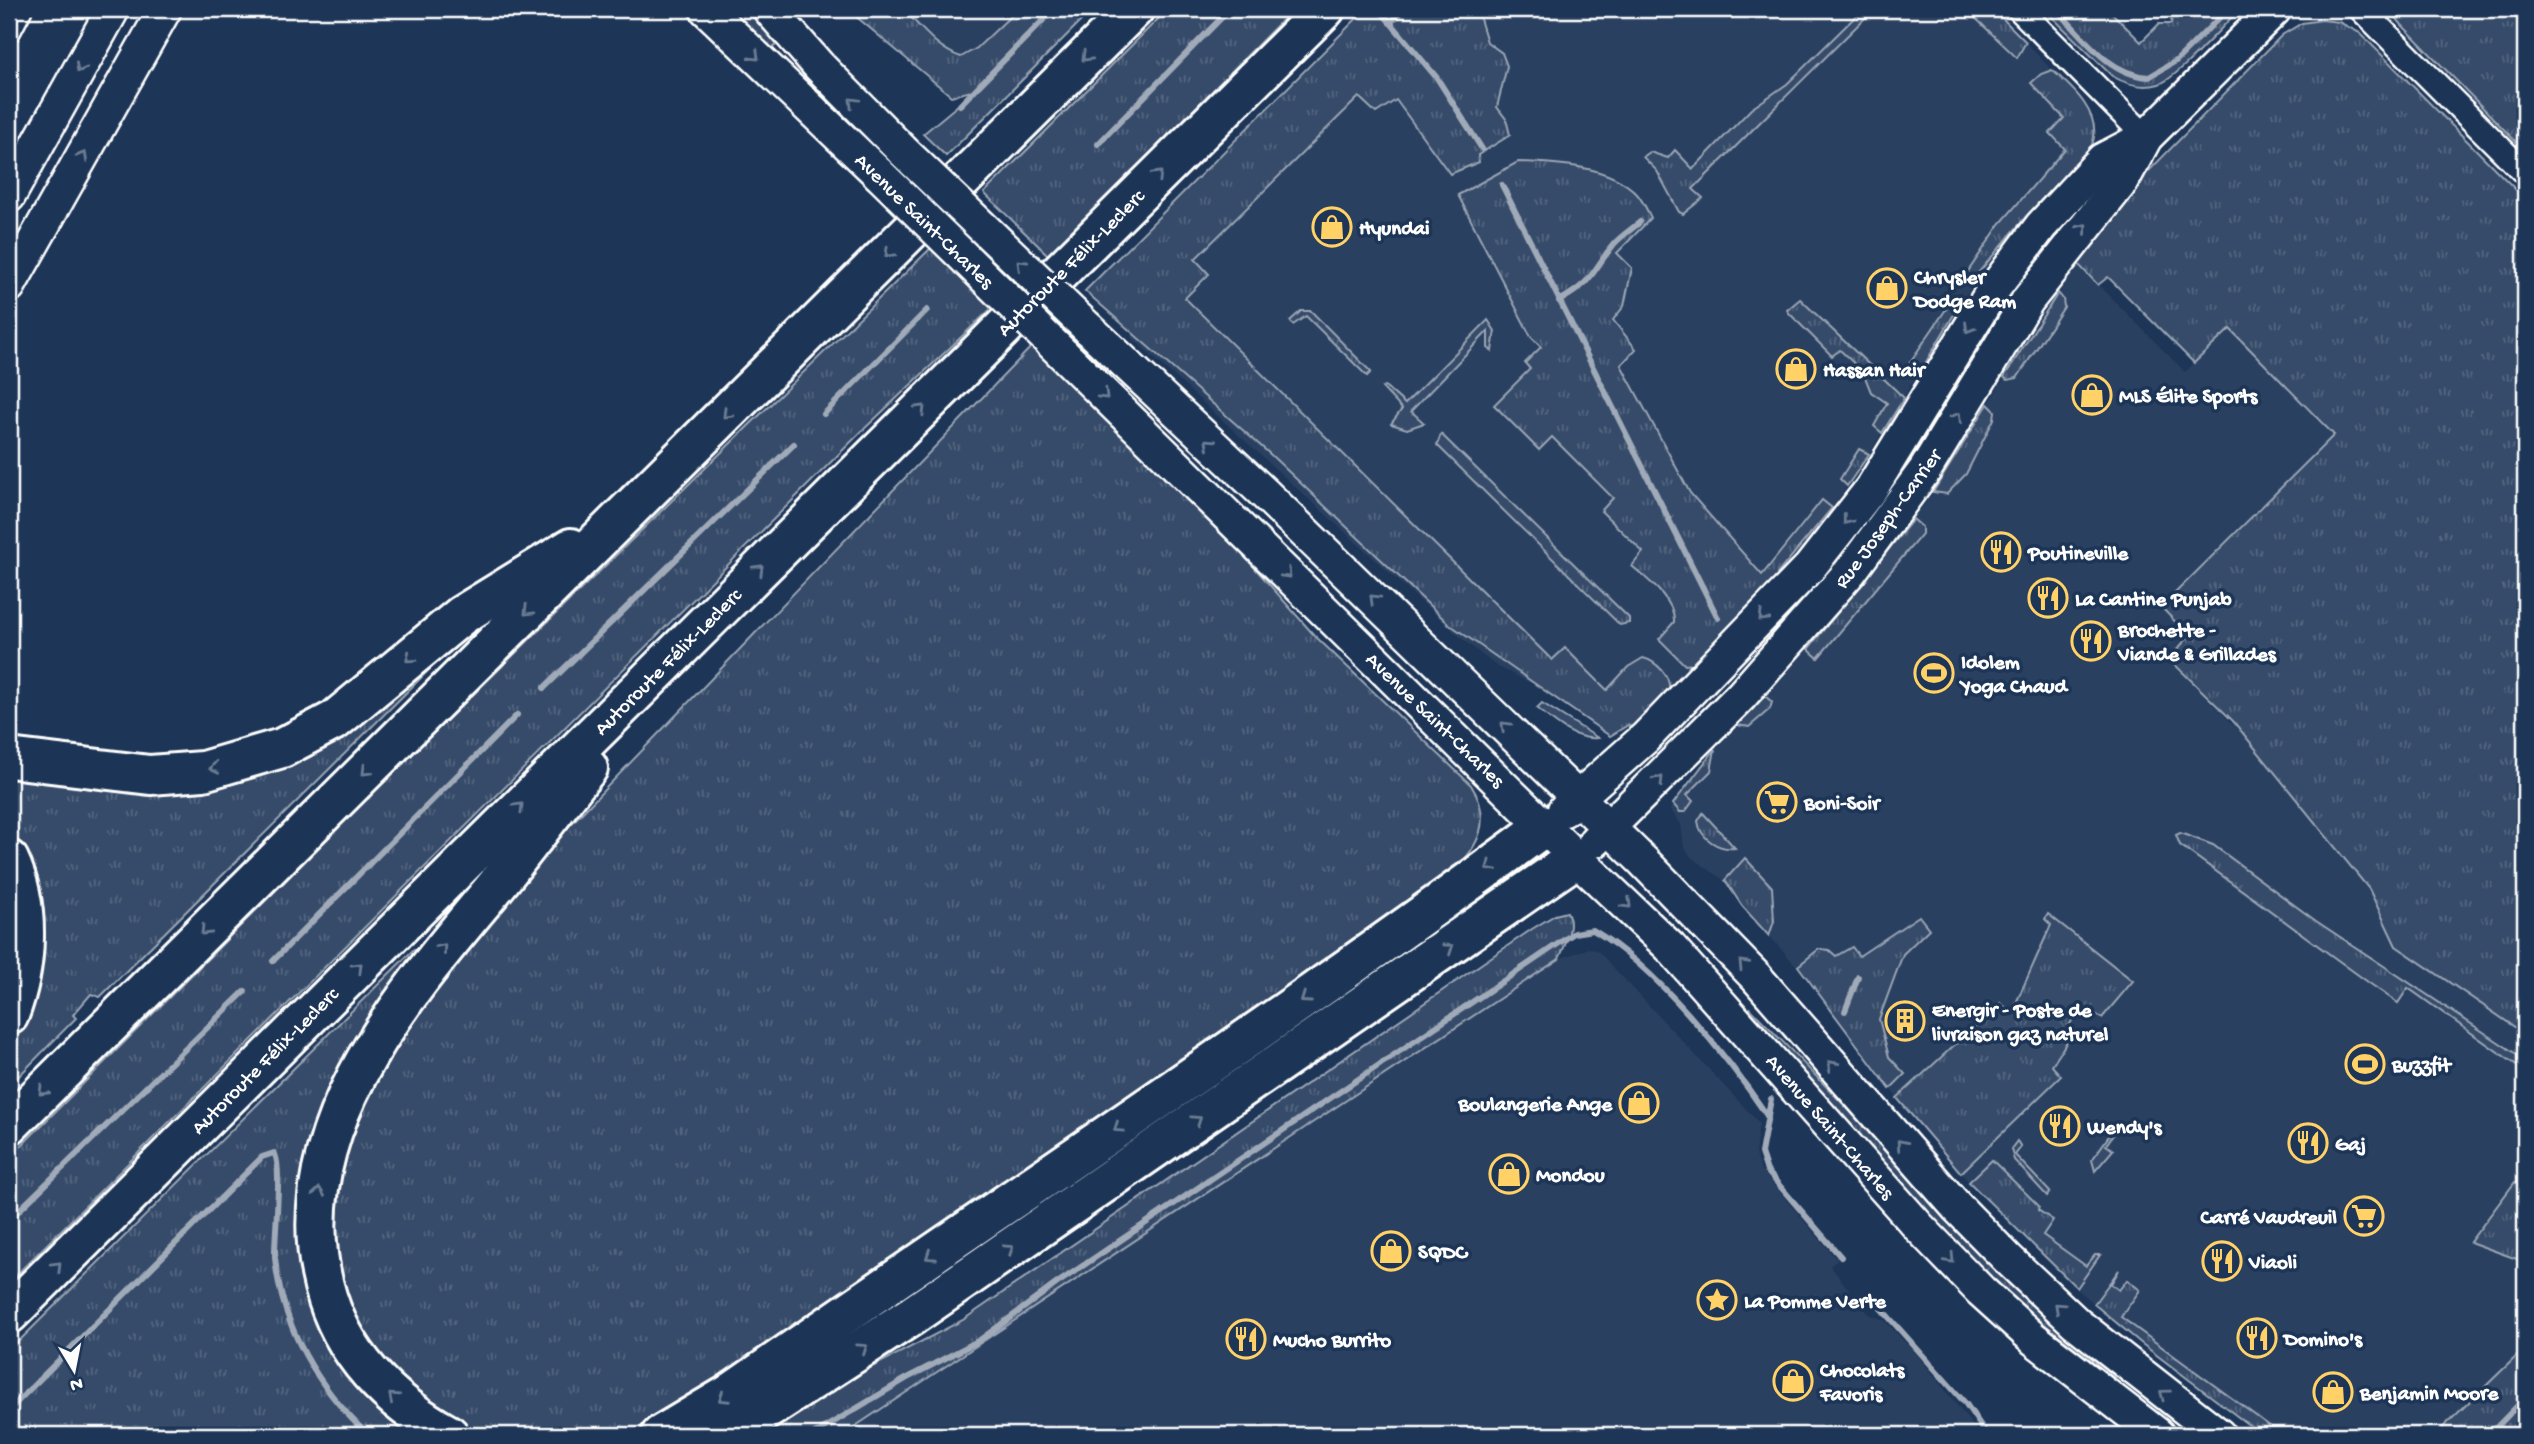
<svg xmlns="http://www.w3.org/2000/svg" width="2534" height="1444" font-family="'Gochi Hand',sans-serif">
	<defs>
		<pattern id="grass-tufts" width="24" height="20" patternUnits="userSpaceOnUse" patternTransform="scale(1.75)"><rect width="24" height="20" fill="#364b69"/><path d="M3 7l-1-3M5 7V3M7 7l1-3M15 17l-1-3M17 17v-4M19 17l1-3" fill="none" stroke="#546680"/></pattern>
	</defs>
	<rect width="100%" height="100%" fill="#1d3557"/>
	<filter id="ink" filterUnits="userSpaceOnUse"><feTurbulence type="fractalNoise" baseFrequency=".0143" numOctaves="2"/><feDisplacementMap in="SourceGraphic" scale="14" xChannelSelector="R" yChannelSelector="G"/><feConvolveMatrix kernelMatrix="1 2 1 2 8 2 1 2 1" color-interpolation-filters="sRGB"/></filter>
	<g filter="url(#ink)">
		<!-- built -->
		<g fill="#2a4161">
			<polygon points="903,9 1018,9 977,48 961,57 949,53 932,39"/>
			<polygon points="1442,9 1995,9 2085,106 2095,125 2096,136 2088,151 1998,248 1961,302 1872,449 1836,503 1777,574 1781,578 1631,728 1628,725 1610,736 1531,683 1496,666 1460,637 1131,337 1135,333 1123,321"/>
			<polygon points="2078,264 2185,372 2230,329 2335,436 2161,608 2189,636 2169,659 2525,1025 2525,1387 2478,1435 2263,1435 2142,1344 2070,1283 1969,1182 1897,1098 1812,983 1742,906 1728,883 1692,858 1684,847 1681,824 1670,809 1702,764 1841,612 1913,519 1945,476 2029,337"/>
			<polygon points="1589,948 1598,951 1759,1123 1755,1153 1761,1170 1837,1260 1830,1266 1869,1314 1884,1320 1919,1357 1980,1435 842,1435 1559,959"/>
		</g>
		<!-- grass -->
		<g fill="url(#grass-tufts)" stroke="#9aa5b4" stroke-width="2">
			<polygon points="726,9 750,9 779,43 768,51"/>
			<path d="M 847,9 L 903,9 C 921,27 937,49 961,57 L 977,48 L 1018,9 L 1093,9 L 946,156 L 923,134 L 976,90 L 951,96 Z"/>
			<polygon points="1168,9 1293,9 1049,256 984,193"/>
			<path d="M 1366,9 L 1477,9 L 1487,42 L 1502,53 L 1507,66 L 1497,107 L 1506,119 L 1510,135 L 1478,155 L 1479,162 L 1450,174 L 1396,100 L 1376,113 L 1359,97 L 1195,259 L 1209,274 L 1185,298 L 1552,660 L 1565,648 L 1607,690 L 1628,667 L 1643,658 C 1656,661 1671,676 1669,690 L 1631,728 L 1628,725 L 1610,736 L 1449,624 L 1271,455 L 1085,291 Z"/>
			<polygon points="1863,9 1874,9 1693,189 1703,198 1683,214 1679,212 1657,171 1643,157 1650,152 1668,158 1675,150 1693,169 1751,109 1787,84"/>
			<polygon points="1966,9 1993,9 2026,42 2017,58"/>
			<path d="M 2044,9 L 2108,9 L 2141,42 L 2159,24 L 2171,24 L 2172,15 L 2177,9 L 2240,9 C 2223,25 2178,78 2159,84 C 2142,89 2126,84 2112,76 Z"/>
			<polygon points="2389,9 2525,9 2525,151 2402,25"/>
			<polygon points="2322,20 2339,22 2360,33 2525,199 2525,1034 2396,946 2369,889 2233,721 2169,659 2189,636 2161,607 2334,435 2230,329 2194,363 2108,277 2098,285 2078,264 2132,197 2138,182 2282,35 2302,23"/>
			<path d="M 2052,70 C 2073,88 2103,115 2092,145 L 2024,219 L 1974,278 L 1967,273 L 2000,224 L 2065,149 L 2050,133 L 2064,118 L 2031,83 L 2041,74 Z"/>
			<path d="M 1518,162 C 1555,163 1610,165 1637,194 C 1643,201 1647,210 1651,218 L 1617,253 L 1632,268 L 1624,306 L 1613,320 L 1636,349 L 1621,365 L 1690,493 L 1762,575 L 1822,500 L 1832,508 L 1777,574 L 1781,578 L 1695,664 L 1685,665 L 1659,639 L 1674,622 C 1676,601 1647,579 1632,566 L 1643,552 L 1601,511 L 1613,498 L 1552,437 L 1539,450 L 1494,405 L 1530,369 L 1525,363 L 1541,347 L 1531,337 L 1458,195 Z"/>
			<polygon points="934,245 995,305 861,432 9,1282 9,1158 407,759"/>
			<polygon points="2058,293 2063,299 2064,307 2017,378 2007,380 2004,377"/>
			<polygon points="1955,296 1960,304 1919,374 1908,365"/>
			<polygon points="1800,299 1904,398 1882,433 1874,426 1887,403 1871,392 1863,372 1840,350 1832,356 1790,314 1787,310"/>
			<polygon points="1301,311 1311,311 1371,372 1367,376 1306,316 1293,325 1290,321"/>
			<polygon points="1488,320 1495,331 1492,351 1488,348 1488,331 1411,411 1424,423 1407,429 1391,424 1402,409 1382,388 1385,386 1405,404"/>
			<path d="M 1034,344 L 1230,540 L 1314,635 L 1471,785 C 1504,837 1455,870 1419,900 L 662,1419 L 631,1435 L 480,1435 L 437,1415 L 402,1389 L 355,1325 L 332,1246 L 338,1157 L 376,1068 L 524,873 Z"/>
			<polygon points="1988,404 1995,411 1994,419 1966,474 1947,494 1933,492"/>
			<polygon points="1441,434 1629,618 1629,623 1620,625 1437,445"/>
			<polygon points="1859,449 1869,454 1847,486 1840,479"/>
			<polygon points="1913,519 1922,527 1922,534 1818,658 1808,649"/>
			<polygon points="432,653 439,660 100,997 91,994 73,1015 76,1018 9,1086 9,1046 18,1030 22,856 9,834 9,770 166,787"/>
			<polygon points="1765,696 1772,702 1770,709 1749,727 1737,725"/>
			<path d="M 1542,703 L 1598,738 C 1574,741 1554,722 1537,708 Z"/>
			<polygon points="1715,749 1711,771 1687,795 1693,801 1685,812 1680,812 1673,804"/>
			<path d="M 1703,813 L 1735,848 C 1719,850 1700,839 1698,821 Z"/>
			<polygon points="2180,833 2213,845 2316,921 2506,1047 2525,1060 2525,1071 2408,988 2398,1003 2372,985 2180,845 2176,835"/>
			<polygon points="1745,858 1772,887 1774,921 1769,936 1742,906 1725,880"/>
			<path d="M 1567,912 C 1575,926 1565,945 1559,959 L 842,1435 L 758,1435 L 845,1381 L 963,1320 L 1532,929 L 1555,915 Z"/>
			<polygon points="2048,914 2133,981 2102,1018 2080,1006 2069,1026 2074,1030 2052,1066 2061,1076 1961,1173 1897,1098 2000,1003 2012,1012 2051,925 2045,919"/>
			<polygon points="1919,916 1929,929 1903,954 1879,1019 1889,1057 1905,1074 1890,1089 1798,966 1819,949 1829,950 1836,956 1852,947 1859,956"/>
			<polygon points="414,949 421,953 305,1246 419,1435 9,1435 9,1351"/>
			<polygon points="1750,1008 2055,1323 2117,1375 2115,1378 2027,1311 1961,1253 1748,1010"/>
			<polygon points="2113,1130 2115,1132 2106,1145 2113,1150 2095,1171 2092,1160"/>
			<polygon points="2017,1141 2021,1147 2015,1155 2050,1192 2047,1196 2014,1160 2011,1149"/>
			<polygon points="1992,1160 2039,1206 2038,1210 2053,1220 2043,1235 2086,1266 2095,1255 2100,1255 2077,1288 1969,1182"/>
			<polygon points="2515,1182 2525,1190 2525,1262 2470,1242"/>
			<polygon points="2119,1270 2111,1284 2119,1290 2127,1280 2140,1290 2121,1317 2282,1435 2262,1435 2142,1344 2094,1304"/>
			<polygon points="2520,1353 2525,1358 2525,1435 2435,1435"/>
		</g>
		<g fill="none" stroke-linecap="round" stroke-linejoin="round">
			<!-- stream -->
			<g stroke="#a0aab8" stroke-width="6">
				<path d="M 2056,9 C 2083,36 2108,75 2149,77 L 2176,61 L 2228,9"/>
				<polyline points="1380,10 1437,78 1482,149"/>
				<polyline points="1390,23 1404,9"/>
				<polyline points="960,105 1054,9"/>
				<polyline points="1098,144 1230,9"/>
				<polyline points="1502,185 1718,618"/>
				<path d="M 1559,301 C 1595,281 1591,272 1614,244 C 1621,236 1632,229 1640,222"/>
				<polyline points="824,414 927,310"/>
				<polyline points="544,688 794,444"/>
				<polyline points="273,961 517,715"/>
				<polyline points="1845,1011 1858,977"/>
				<polyline points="1771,1099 1761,1153 1767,1171 1841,1257"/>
				<polyline points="9,1220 245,991"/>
				<polyline points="1878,1305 1966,1404 1987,1435"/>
				<path d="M 9,1410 L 262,1157 L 274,1153 C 283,1164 274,1238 275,1258 C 282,1328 318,1388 368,1435"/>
				<path d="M 812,1435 L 909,1377 L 980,1340 L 1056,1284 L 1574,933 L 1593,930 C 1656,967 1727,1056 1768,1117"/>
				<polyline points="2489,1435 2525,1398"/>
			</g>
			<!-- street casing -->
			<g stroke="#fff" stroke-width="28">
				<g id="street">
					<polyline points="2019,9 2146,137"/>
					<polyline points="2361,9 2525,173"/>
					<polyline points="9,30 20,9"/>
				</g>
			</g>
			<!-- secondary casing -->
			<g stroke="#fff" stroke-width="37">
				<g id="secondary">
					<polyline points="706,9 879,174"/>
					<polyline points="769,9 819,66 902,150"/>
					<polyline points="9,196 113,9"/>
					<polyline points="9,286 165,9"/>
					<polyline points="1088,328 1265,494 1643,861 1756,977 1957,1207 2008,1259 2076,1323 2219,1435"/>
					<polyline points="1063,354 1576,858 1670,947 1919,1227 1981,1291 2034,1339 2158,1435"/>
					<polyline points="1564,810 1645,738 1810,567 1871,489 1993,290 2041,226 2102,160 2146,137"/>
					<polyline points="1595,841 1741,696 1850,572 1925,470 2028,300 2123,180 2146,137 2275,9"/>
				</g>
			</g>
			<!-- highway casing -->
			<g stroke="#fff" stroke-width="44">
				<g id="highway">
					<polyline points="9,758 150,775 203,771 282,748 335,720 462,615 571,548"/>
					<path d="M 9,860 C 31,907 27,968 9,1015"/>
					<polyline points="9,1125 1134,9"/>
					<polyline points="9,1314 1325,9"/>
					<path d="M 449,1435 C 389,1402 341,1353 324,1286 C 285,1134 400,1000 490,893 C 524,852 555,809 588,768"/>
					<path d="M 661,1435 L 728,1395 C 1001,1205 1278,1023 1545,826"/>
					<polyline points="728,1435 913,1315 1576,858"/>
				</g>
			</g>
			<!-- street -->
			<use href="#street" stroke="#1d3557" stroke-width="23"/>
			<!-- secondary -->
			<use href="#secondary" stroke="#1d3557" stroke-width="32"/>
			<!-- highway -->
			<use href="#highway" stroke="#1d3557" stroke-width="38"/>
			<!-- secondary-bridge casing -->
			<g stroke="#fff" stroke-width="37" stroke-linecap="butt">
				<g id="secondary-bridge">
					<polyline points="902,150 1088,328"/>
					<polyline points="879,174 1063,354"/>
				</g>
			</g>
			<!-- secondary-bridge -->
			<use href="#secondary-bridge" stroke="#1d3557" stroke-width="32"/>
		</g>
		<!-- one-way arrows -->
		<defs><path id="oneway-chevron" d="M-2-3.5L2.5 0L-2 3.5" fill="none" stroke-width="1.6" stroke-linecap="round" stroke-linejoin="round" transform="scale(1.75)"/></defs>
		<g stroke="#6c7c92">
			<use href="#oneway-chevron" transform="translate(755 56) rotate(44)"/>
			<use href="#oneway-chevron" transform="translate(1086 57) rotate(135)"/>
			<use href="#oneway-chevron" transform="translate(80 68) rotate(119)"/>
			<use href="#oneway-chevron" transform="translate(853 102) rotate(-135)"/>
			<use href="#oneway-chevron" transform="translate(83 156) rotate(-61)"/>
			<use href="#oneway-chevron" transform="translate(1158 175) rotate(-45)"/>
			<use href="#oneway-chevron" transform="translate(2083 228) rotate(-51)"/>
			<use href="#oneway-chevron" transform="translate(889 253) rotate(135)"/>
			<use href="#oneway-chevron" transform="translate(1021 264) rotate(-136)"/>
			<use href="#oneway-chevron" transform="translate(1969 328) rotate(121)"/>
			<use href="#oneway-chevron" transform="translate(1104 395) rotate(45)"/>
			<use href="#oneway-chevron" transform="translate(921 409) rotate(-45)"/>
			<use href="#oneway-chevron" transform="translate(727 414) rotate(135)"/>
			<use href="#oneway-chevron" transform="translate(1957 417) rotate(-59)"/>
			<use href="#oneway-chevron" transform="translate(1209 443) rotate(-138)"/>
			<use href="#oneway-chevron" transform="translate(1847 520) rotate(128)"/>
			<use href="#oneway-chevron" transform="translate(759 569) rotate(-45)"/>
			<use href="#oneway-chevron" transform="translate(1287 574) rotate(45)"/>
			<use href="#oneway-chevron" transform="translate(1374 599) rotate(-136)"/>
			<use href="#oneway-chevron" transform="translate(528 611) rotate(135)"/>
			<use href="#oneway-chevron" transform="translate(1763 617) rotate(135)"/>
			<use href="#oneway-chevron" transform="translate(410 658) rotate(140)"/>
			<use href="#oneway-chevron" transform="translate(1505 726) rotate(-135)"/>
			<use href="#oneway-chevron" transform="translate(214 768) rotate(168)"/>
			<use href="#oneway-chevron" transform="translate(366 771) rotate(135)"/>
			<use href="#oneway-chevron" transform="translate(1659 780) rotate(-46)"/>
			<use href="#oneway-chevron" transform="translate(519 807) rotate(-45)"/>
			<use href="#oneway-chevron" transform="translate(1490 867) rotate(143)"/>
			<use href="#oneway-chevron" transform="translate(1627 904) rotate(44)"/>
			<use href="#oneway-chevron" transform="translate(205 931) rotate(135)"/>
			<use href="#oneway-chevron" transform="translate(442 948) rotate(-50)"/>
			<use href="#oneway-chevron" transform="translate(1449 948) rotate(-34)"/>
			<use href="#oneway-chevron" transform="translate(1743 964) rotate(-134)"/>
			<use href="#oneway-chevron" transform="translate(358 967) rotate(-45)"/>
			<use href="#oneway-chevron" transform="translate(1305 999) rotate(145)"/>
			<use href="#oneway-chevron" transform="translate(1832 1065) rotate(-131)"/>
			<use href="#oneway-chevron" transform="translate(43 1091) rotate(135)"/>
			<use href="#oneway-chevron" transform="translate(1197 1120) rotate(-34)"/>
			<use href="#oneway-chevron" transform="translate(1118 1128) rotate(146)"/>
			<use href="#oneway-chevron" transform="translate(1901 1144) rotate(-131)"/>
			<use href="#oneway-chevron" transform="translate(319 1192) rotate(-82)"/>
			<use href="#oneway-chevron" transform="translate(1009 1249) rotate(-34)"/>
			<use href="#oneway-chevron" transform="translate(930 1256) rotate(146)"/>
			<use href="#oneway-chevron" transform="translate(1950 1259) rotate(47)"/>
			<use href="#oneway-chevron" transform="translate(57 1266) rotate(-45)"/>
			<use href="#oneway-chevron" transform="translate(2059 1307) rotate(-138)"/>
			<use href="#oneway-chevron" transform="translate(863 1348) rotate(-34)"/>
			<use href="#oneway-chevron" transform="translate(2164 1394) rotate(-143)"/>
			<use href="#oneway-chevron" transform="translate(393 1397) rotate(-138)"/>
			<use href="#oneway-chevron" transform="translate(723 1398) rotate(147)"/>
		</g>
	</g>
	<!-- icons -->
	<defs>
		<g id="shop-ring" transform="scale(2.0125)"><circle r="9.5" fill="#1d3557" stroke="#ffd166" stroke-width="1.5"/><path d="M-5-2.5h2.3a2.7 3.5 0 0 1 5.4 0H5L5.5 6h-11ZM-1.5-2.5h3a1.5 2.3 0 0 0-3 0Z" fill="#ffd166"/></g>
		<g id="restaurant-ring" transform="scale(2.0125)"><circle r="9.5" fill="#1d3557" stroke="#ffd166" stroke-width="1.5"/><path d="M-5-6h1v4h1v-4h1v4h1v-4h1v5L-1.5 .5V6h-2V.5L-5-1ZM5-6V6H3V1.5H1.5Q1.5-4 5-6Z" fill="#ffd166"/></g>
		<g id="stadium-ring" transform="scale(2.0125)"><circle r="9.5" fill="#1d3557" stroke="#ffd166" stroke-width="1.5"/><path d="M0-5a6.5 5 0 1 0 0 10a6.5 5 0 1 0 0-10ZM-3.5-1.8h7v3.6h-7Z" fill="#ffd166"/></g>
		<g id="supermarket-ring" transform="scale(2.0125)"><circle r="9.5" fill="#1d3557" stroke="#ffd166" stroke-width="1.5"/><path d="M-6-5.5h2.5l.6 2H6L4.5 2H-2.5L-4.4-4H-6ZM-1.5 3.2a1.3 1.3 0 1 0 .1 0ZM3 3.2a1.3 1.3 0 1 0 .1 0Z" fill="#ffd166"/></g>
		<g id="building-ring" transform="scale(2.0125)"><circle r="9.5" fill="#1d3557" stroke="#ffd166" stroke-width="1.5"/><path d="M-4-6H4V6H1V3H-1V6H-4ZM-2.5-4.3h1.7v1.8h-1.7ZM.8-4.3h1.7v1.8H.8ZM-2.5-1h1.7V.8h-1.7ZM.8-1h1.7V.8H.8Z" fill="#ffd166"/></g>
		<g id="sight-ring" transform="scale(2.0125)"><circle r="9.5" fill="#1d3557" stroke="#ffd166" stroke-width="1.5"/><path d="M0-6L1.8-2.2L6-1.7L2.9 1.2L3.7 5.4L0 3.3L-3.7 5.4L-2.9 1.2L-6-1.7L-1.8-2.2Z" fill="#ffd166"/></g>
	</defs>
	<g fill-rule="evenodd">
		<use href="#shop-ring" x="1332" y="227"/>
		<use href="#shop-ring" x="1887" y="288"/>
		<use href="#shop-ring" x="1796" y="369"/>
		<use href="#shop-ring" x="2092" y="395"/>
		<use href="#restaurant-ring" x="2001" y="552"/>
		<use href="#restaurant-ring" x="2048" y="598"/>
		<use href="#restaurant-ring" x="2091" y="641"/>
		<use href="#stadium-ring" x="1934" y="673"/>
		<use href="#supermarket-ring" x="1777" y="802"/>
		<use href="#building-ring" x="1905" y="1021"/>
		<use href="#stadium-ring" x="2365" y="1064"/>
		<use href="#shop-ring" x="1639" y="1103"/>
		<use href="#restaurant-ring" x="2060" y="1126"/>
		<use href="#restaurant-ring" x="2308" y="1143"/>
		<use href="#shop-ring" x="1509" y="1174"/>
		<use href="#supermarket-ring" x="2364" y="1216"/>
		<use href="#shop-ring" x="1391" y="1251"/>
		<use href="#restaurant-ring" x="2222" y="1261"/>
		<use href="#sight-ring" x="1717" y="1300"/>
		<use href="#restaurant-ring" x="2257" y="1338"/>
		<use href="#restaurant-ring" x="1246" y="1339"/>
		<use href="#shop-ring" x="1793" y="1381"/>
		<use href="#shop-ring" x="2333" y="1392"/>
	</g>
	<g text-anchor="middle" stroke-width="7" stroke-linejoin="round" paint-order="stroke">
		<!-- street labels -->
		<g font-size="21" fill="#fff" stroke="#1d3557">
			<text transform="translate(925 220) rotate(44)" y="7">Avenue Saint-Charles</text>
			<text transform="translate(1070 262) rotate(-45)" y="7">Autoroute Félix-Leclerc</text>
			<text transform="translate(1887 518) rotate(-54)" y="7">Rue Joseph-Carrier</text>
			<text transform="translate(667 661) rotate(-45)" y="7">Autoroute Félix-Leclerc</text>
			<text transform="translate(1436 719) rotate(44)" y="7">Avenue Saint-Charles</text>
			<text transform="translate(264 1060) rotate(-45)" y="7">Autoroute Félix-Leclerc</text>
			<text transform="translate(1831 1126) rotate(49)" y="7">Avenue Saint-Charles</text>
		</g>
		<!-- poi labels -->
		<g font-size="21" font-weight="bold" fill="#fff" stroke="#1d3557" text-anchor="start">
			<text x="1359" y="234">Hyundai</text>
			<text x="1914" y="283">Chrysler<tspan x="1914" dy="24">Dodge Ram</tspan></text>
			<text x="1823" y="376">Hassan Hair</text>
			<text x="2119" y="402">MLS Élite Sports</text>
			<text x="2028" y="559">Poutineville</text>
			<text x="2075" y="605">La Cantine Punjab</text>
			<text x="2118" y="636">Brochette -<tspan x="2118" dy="24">Viande &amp; Grillades</tspan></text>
			<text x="1961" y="668">Idolem<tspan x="1961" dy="24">Yoga Chaud</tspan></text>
			<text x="1804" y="809">Boni-Soir</text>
			<text x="1932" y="1016">Energir - Poste de<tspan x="1932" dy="24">livraison gaz naturel</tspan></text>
			<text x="2392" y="1071">Buzzfit</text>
			<text x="1612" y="1110" text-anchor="end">Boulangerie Ange</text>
			<text x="2087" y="1133">Wendy's</text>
			<text x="2335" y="1150">Gaj</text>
			<text x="1536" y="1181">Mondou</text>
			<text x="2337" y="1223" text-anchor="end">Carré Vaudreuil</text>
			<text x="1418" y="1258">SQDC</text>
			<text x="2249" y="1268">Viaoli</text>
			<text x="1744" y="1307">La Pomme Verte</text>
			<text x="2284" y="1345">Domino's</text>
			<text x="1273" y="1346">Mucho Burrito</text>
			<text x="1820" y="1376">Chocolats<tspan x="1820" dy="24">Favoris</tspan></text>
			<text x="2360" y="1399">Benjamin Moore</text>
		</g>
	</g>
	<!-- margin -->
	<rect width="2534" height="1444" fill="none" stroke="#1d3557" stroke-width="35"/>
	<rect x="18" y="18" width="2499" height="1409" fill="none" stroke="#fff" stroke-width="2.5" filter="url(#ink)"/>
	<!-- north arrow -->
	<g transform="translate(74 1370) rotate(170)" stroke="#1d3557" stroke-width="5" paint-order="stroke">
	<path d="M0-5L12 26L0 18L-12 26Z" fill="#ffffff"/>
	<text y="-10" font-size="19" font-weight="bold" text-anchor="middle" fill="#ffffff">N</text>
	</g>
</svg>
